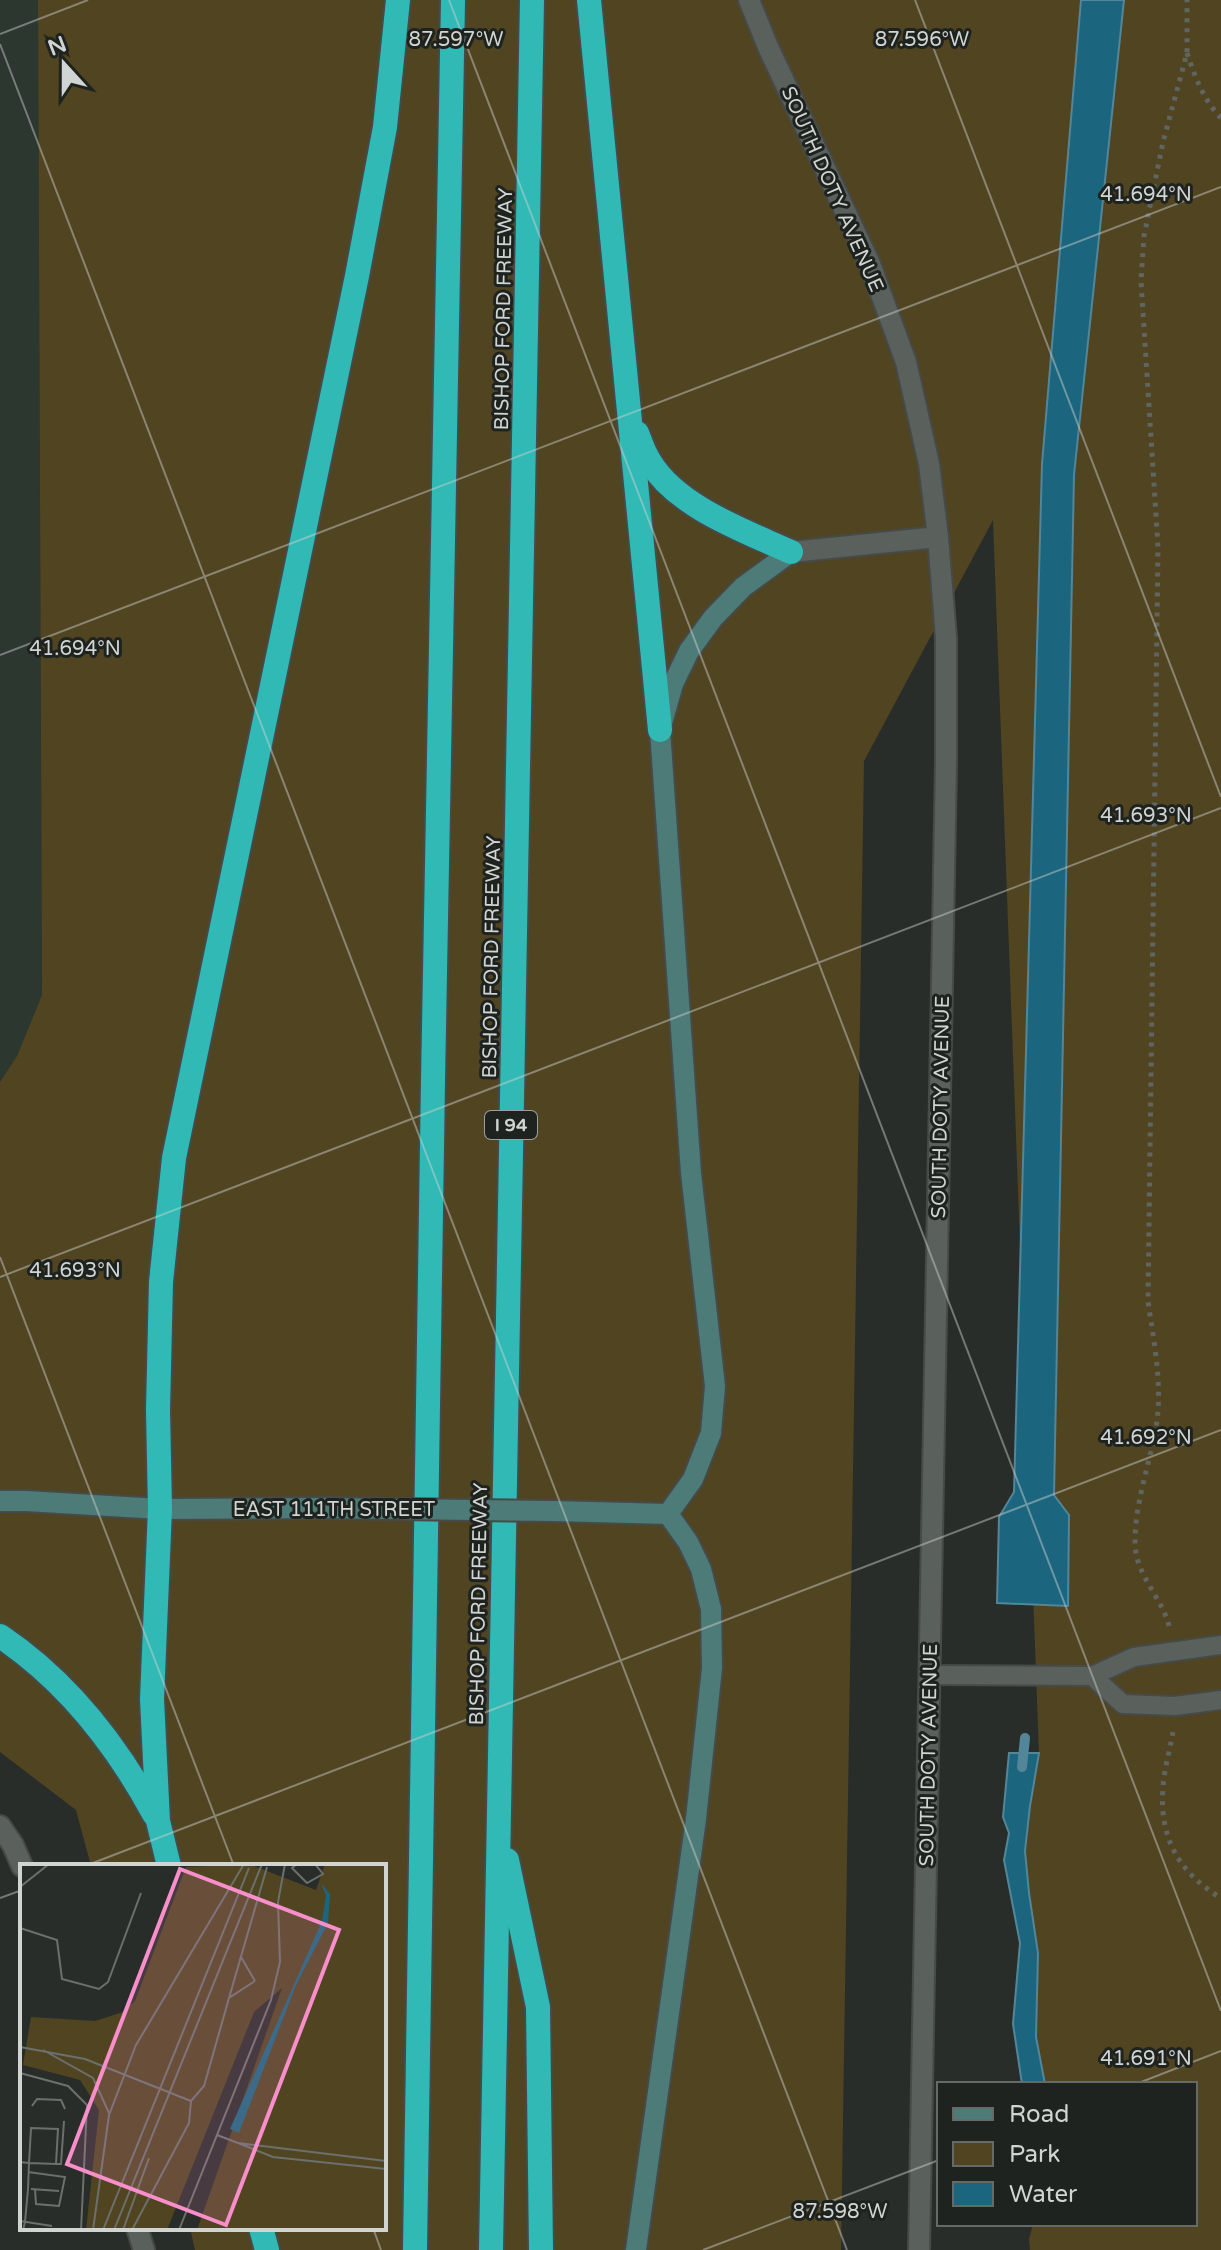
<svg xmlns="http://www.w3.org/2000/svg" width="1221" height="2250" font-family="'Varela Round',sans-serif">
	<rect width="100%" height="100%" fill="#282d2a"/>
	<!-- built -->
	<polygon fill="#2c3730" points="0,0 38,0 42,995 17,1056 0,1082"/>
	<!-- green -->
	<polygon fill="#514421" points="38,0 1221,0 1221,2250 1030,2250 1029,2239 1033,2224 1195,2224 1195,2084 1045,2084 1036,2037 1038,1953 1029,1893 1025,1851 1030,1806 1039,1753 993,520 864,761 841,2250 195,2250 190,2228 384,2228 384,1866 91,1866 76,1810 0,1752 0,1082 17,1056 42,995"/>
	<!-- water -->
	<g fill="#1c657f" stroke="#528698" stroke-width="2">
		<polygon points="1081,0 1124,0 1074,475 1054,1495 1069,1515 1068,1606 997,1603 999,1517 1014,1492 1042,464"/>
		<polygon points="1009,1753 1039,1753 1030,1806 1025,1851 1029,1893 1038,1953 1036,2037 1045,2084 1022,2084 1013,2024 1020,1943 1004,1860 1009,1833 1003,1817"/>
	</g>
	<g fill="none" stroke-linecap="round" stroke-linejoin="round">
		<!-- stream -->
		<polyline stroke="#528698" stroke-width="10" points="1022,1767 1025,1738"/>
		<!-- service casing -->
		<g stroke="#464a48" stroke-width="22">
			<g id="service">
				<polyline points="929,1675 1092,1676 1134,1657 1221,1645"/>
				<polyline points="1092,1676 1123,1704 1175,1706 1221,1700"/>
			</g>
		</g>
		<!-- tertiary casing -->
		<g stroke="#464a48" stroke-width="24">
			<g id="tertiary">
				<polyline points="749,0 768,47 870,264 906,362 929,464 938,537 946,638 946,763 919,2250"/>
				<polyline points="791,552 938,537"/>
				<polyline points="0,1826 13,1845 22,1866"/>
				<polyline points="137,2228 144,2250"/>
			</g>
		</g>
		<!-- secondary casing -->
		<g stroke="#464a48" stroke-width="24">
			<g id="secondary">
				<polyline points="0,1501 26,1501 160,1509 320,1508"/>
				<polyline points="554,1511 668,1514"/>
				<polyline points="668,1514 693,1479 711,1433 715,1386 691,1173 660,730 673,684 689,651 713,618 743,587 791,552"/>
				<polyline points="636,2250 696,1819 712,1668 711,1609 701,1569 688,1542 668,1514"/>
			</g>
		</g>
		<!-- motorway casing -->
		<g stroke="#464a48" stroke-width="28">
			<g id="motorway">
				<polyline points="589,0 660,730"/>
				<path d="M 637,433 C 641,443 644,453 650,462 C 677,507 745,531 791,552"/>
				<path d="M 0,1636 C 67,1681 116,1744 154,1814"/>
				<polyline points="507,1860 538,2007 541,2250"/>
				<polyline points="169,1866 158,1821 152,1699 160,1509 158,1410 161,1282 174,1158 357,276 385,127 398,0"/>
				<polyline points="261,2228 267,2250"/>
				<polyline points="415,2250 433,1081 453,0"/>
				<polyline points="491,2250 532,0"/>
			</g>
		</g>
		<!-- path -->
		<g stroke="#606562" stroke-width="5" stroke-dasharray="4 6" stroke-linecap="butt">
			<path d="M 1187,53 C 1195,77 1203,99 1221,118"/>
			<path d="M 1169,1626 C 1162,1597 1135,1575 1135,1542 C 1135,1503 1149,1466 1156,1428 C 1163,1385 1154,1344 1148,1301 L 1158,547 L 1141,281 L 1144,236 L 1163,142 L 1187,53 L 1187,0"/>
			<path d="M 1173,1732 C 1170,1750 1164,1769 1163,1788 C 1159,1837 1178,1872 1221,1898"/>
		</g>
		<!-- service -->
		<use href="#service" stroke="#5a605c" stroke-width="18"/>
		<!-- tertiary -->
		<use href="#tertiary" stroke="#5a605c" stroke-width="20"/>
		<!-- secondary -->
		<use href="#secondary" stroke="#4d7b77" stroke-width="20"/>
		<!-- motorway -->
		<use href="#motorway" stroke="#30b9b5" stroke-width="24"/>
		<!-- secondary-bridge casing -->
		<g stroke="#464a48" stroke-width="24" stroke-linecap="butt">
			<polyline id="secondary-bridge" points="320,1508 554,1511"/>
		</g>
		<!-- secondary-bridge -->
		<use href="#secondary-bridge" stroke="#4d7b77" stroke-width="20"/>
	</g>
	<!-- ticks -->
	<path fill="none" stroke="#d0d4d2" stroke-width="2" stroke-opacity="0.45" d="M 449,0 L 1221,2011M 915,0 L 1221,797M 0,34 L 88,0M 0,44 L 847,2250M 0,655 L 1221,187M 0,1257 L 234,1866M 0,1277 L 1221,808M 85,1866 L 1221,1430M 0,1898 L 22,1890M 1136,2084 L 1221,2051M 373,2228 L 381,2250M 703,2250 L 939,2160"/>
	<g text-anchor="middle" stroke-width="6" stroke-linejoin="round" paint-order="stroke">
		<!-- shield labels -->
		<rect fill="#1e2320" stroke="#9b9f9d" stroke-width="2" x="485" y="1111" width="52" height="28" rx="6"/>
		<g font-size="18" font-weight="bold" fill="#d0d4d2">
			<text x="511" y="1131">I 94</text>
		</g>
		<!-- street labels -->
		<g font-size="20" fill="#d0d4d2" stroke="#1e2320">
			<text transform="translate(833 189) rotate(66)" y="7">SOUTH DOTY AVENUE</text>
			<text transform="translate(503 309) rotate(-89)" y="7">BISHOP FORD FREEWAY</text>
			<text transform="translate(491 957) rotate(-89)" y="7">BISHOP FORD FREEWAY</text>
			<text transform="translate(940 1107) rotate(-89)" y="7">SOUTH DOTY AVENUE</text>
			<text x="334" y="1516">EAST 111TH STREET</text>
			<text transform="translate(478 1604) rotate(-89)" y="7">BISHOP FORD FREEWAY</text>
			<text transform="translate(928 1755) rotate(-89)" y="7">SOUTH DOTY AVENUE</text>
		</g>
	</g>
	<!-- overview -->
	<g transform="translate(20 1864)">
		<rect width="366" height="366" fill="#282d2a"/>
		<path d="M 229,0 L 296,26 L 305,0 L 366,0 L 366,366 L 177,366 L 262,124 L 234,148 L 147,366 L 66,366 L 79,246 L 60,216 L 3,201 L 11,153 L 75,157 L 103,148 L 115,137 L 166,3 Z" fill="#514421"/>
		<path d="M 301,19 L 310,30 L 308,59 L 276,121 L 219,269 L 210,265 L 302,57 L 306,32 Z" fill="#1c657f"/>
		<path fill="none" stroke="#6b706d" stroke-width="2" d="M 277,0 L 272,4 L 287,19 L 303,10 L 295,0M 0,23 L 29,0M 0,64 L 37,76 L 42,115 L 79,125 L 88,118 L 121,29M 221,93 L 235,117M 209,134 L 247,3M 0,183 L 65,195 L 171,237M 23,186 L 73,214 L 89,249M 0,209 L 48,222 L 67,241 L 61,366M 171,237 L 184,222 L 209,134 L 235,117M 12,242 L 17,235 L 41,236 L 45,245M 197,271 L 218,279 L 366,297M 218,279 L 253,293 L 366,305M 0,298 L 9,299 L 36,300 L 38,265 L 11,264 L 9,299 L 8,325 L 5,358 L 3,366M 36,300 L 41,300 L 44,257M 8,308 L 45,313 L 39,342 L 16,340 L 15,325M 11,325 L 39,327M 0,357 L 32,362M 73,366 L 89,251 L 116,181 L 224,0M 83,366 L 229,4M 94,366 L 242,0M 103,366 L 129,294M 112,366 L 169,259 L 171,237M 159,366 L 251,136 L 260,98 L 258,38 L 265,0"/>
		<path fill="#f98fca" fill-opacity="0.15" stroke="#f98fca" stroke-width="4" d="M 160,5 L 319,66 L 206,361 L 47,300 Z"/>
		<rect width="366" height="366" fill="none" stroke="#d0d4d2" stroke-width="4"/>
	</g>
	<g font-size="20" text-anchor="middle" fill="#d0d4d2" stroke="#1e2320" stroke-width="6" stroke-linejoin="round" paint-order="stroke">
		<text x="456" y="46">87.597°W</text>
		<text x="922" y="46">87.596°W</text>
		<text x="1146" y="201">41.694°N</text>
		<text x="75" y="655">41.694°N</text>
		<text x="1146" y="822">41.693°N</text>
		<text x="75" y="1277">41.693°N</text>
		<text x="1146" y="1444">41.692°N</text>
		<text x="1146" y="2065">41.691°N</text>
		<text x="840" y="2218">87.598°W</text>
	</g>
	<!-- legend -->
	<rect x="937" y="2082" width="260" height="144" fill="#1e2320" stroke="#656a67" stroke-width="2"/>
	<rect x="953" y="2108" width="40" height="12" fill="#4d7b77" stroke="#656a67" stroke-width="2"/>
	<text x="1009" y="2122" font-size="24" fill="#d0d4d2">Road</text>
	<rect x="953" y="2142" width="40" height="24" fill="#514421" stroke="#656a67" stroke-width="2"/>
	<text x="1009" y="2162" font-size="24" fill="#d0d4d2">Park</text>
	<rect x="953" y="2182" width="40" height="24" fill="#1c657f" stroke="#656a67" stroke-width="2"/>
	<text x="1009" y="2202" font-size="24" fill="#d0d4d2">Water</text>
	<!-- north arrow -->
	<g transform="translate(64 64) rotate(339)" stroke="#1e2320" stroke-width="6" paint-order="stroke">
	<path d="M0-6L14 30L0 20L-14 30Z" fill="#d0d4d2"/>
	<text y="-12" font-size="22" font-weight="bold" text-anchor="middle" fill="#d0d4d2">N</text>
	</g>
</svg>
